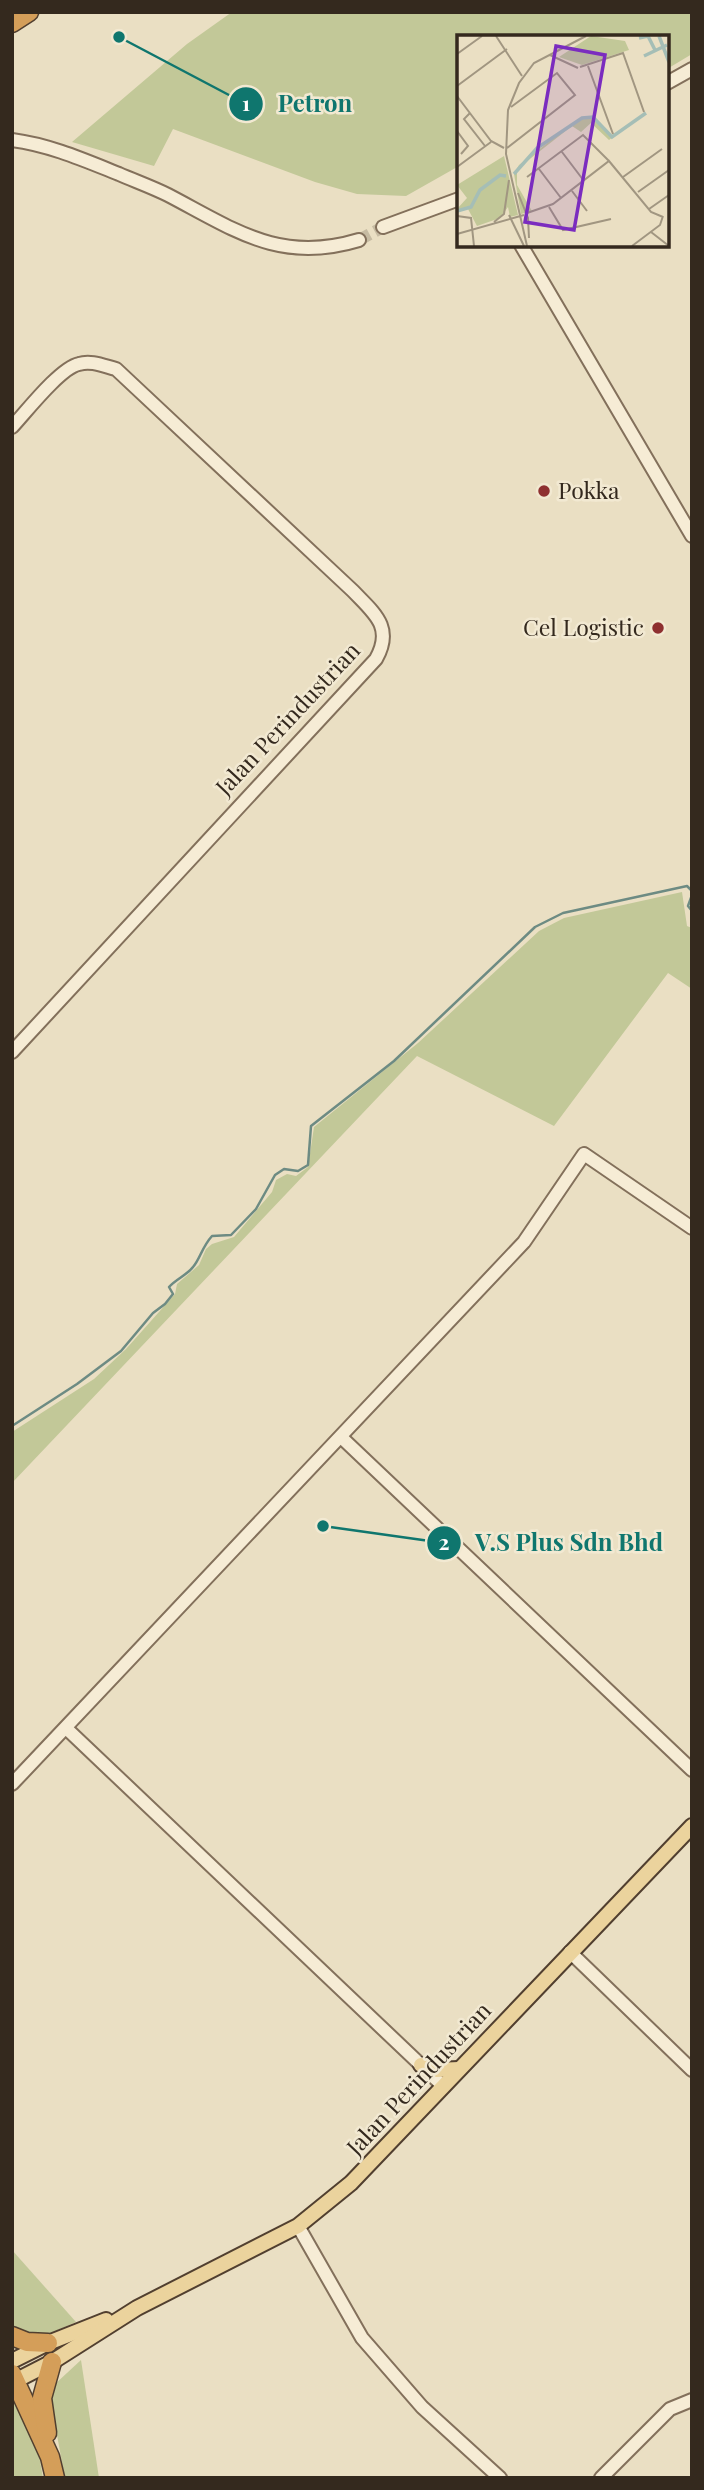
<svg xmlns="http://www.w3.org/2000/svg" width="704" height="2490" font-family="'Playfair Display',serif">
	<rect width="100%" height="100%" fill="#eadfc3"/>
	<!-- green -->
	<g fill="#c2c898">
		<polygon points="232,12 692,12 692,54 667,69 667,37 459,37 459,166 406,196 357,194 315,182 173,129 154,166 72,142 187,44"/>
		<polygon points="682,892 687,926 692,928 692,989 668,973 554,1126 417,1056 12,1483 12,1432 94,1379 126,1349 175,1294 177,1284 199,1265 206,1249 212,1244 234,1237 272,1192 276,1180 287,1174 296,1176 308,1167 314,1127 418,1043 539,931 564,918"/>
		<polygon points="12,2250 76,2322 37,2339 12,2330"/>
		<polygon points="81,2360 99,2478 65,2478 51,2403 54,2385"/>
		<polygon points="12,2396 39,2455 43,2478 12,2478"/>
	</g>
	<g fill="none" stroke-linecap="round" stroke-linejoin="round">
		<!-- stream -->
		<g stroke="#6d8b83" stroke-width="2.5">
			<polyline points="692,895 688,906 692,911"/>
			<path d="M 12,1426 L 77,1384 L 121,1351 L 153,1313 L 165,1304 L 173,1294 L 169,1287 C 176,1279 187,1275 193,1267 C 200,1259 202,1247 212,1236 L 231,1235 L 256,1209 L 275,1175 L 284,1169 L 298,1171 L 308,1165 L 311,1126 L 394,1061 L 535,927 L 563,913 L 687,886 L 692,891"/>
		</g>
		<!-- minor-tunnel -->
		<polyline stroke="#c6bba2" stroke-width="12" stroke-dasharray="12 6" stroke-linecap="butt" points="359,240 383,227"/>
		<!-- minor casing -->
		<g stroke="#83705b" stroke-width="16">
			<g id="minor">
				<polyline points="667,83 692,69"/>
				<path d="M 12,140 C 50,145 84,160 119,174 C 135,181 152,187 168,195 C 235,230 280,264 359,240"/>
				<polyline points="383,227 459,199"/>
				<polyline points="521,245 692,536"/>
				<path d="M 12,427 C 26,412 60,368 79,364 C 91,360 104,366 116,369 L 353,591 C 374,613 394,627 376,659 L 12,1052"/>
				<polyline points="341,1437 692,1770"/>
				<polyline points="67,1729 443,2086"/>
				<polyline points="12,1784 524,1242 584,1154 692,1228"/>
				<polyline points="570,1952 692,2070"/>
				<polyline points="298,2226 362,2338 422,2407 500,2478"/>
				<polyline points="601,2478 670,2409 692,2400"/>
			</g>
		</g>
		<!-- major casing -->
		<g stroke="#513f2f" stroke-width="18">
			<g id="major">
				<polyline points="421,2065 436,2070 459,2069"/>
				<polyline points="12,2361 48,2343 106,2320"/>
				<polyline points="15,2381 52,2362 137,2308 298,2226 351,2183 692,1826"/>
			</g>
		</g>
		<!-- highway casing -->
		<g stroke="#513f2f" stroke-width="21">
			<g id="highway">
				<polyline points="12,23 29,12"/>
				<polyline points="12,2336 27,2342 48,2343"/>
				<polyline points="12,2374 50,2457 55,2478"/>
				<polyline points="47,2433 42,2398 52,2362"/>
			</g>
		</g>
		<!-- minor -->
		<use href="#minor" stroke="#f6ecd5" stroke-width="12"/>
		<!-- major -->
		<use href="#major" stroke="#ebd39d" stroke-width="14"/>
		<!-- highway -->
		<use href="#highway" stroke="#d49e59" stroke-width="18"/>
	</g>
	<!-- markers -->
	<g fill="#8e3030" stroke="#f2e9d2" stroke-width="2.5">
		<circle cx="544" cy="491" r="7"/>
		<circle cx="658" cy="628" r="7"/>
	</g>
	<g text-anchor="middle" stroke-width="5" stroke-linejoin="round" paint-order="stroke">
		<!-- poi labels -->
		<g font-size="23" fill="#34291e" stroke="#f2e9d2" text-anchor="start">
			<text x="558" y="499">Pokka</text>
			<text x="644" y="636" text-anchor="end">Cel Logistic</text>
		</g>
		<!-- street labels -->
		<g font-size="23" fill="#34291e" stroke="#f2e9d2">
			<text transform="translate(288 719) rotate(-47)" y="8">Jalan Perindustrian</text>
			<text transform="translate(419 2079) rotate(-47)" y="8">Jalan Perindustrian</text>
		</g>
	</g>
	<!-- overview -->
	<g transform="translate(457 35)">
		<rect width="212" height="212" fill="#eadfc3"/>
		<path d="M 134,1 L 168,6 L 172,15 L 125,30 L 102,22 ZM 136,83 L 156,102 L 152,105 L 134,88 L 124,97 L 115,91 L 60,134 L 60,150 L 75,176 L 64,179 L 57,139 L 62,130 L 107,95 L 125,84 ZM 47,121 L 61,180 L 53,182 L 51,172 L 43,183 L 20,191 L 11,174 L 0,174 L 10,163 L 0,150 Z" fill="#c2c898"/>
		<path fill="none" stroke="#a5beb6" stroke-width="3.5" d="M 202,1 L 212,27M 182,3 L 191,1 L 199,17M 187,21 L 210,10M 57,139 L 80,113 L 125,83 L 136,82 L 155,102 L 189,78M 0,176 L 14,172 L 23,155 L 43,140 L 49,141"/>
		<path fill="none" stroke="#a19681" stroke-width="2" d="M 39,1 L 65,41M 0,19 L 25,1M 93,20 L 121,33M 131,31 L 156,99M 123,32 L 166,18 L 187,77M 0,51 L 50,14M 0,61 L 34,106 L 47,113M 13,78 L 7,84 L 28,111M 0,96 L 11,111 L 4,119M 50,113 L 118,60 L 100,38 L 54,72M 105,117 L 127,146M 0,132 L 34,107M 82,134 L 104,163M 70,142 L 126,100 L 152,126M 166,142 L 205,114M 115,156 L 130,176M 181,157 L 212,135M 61,158 L 71,183 L 72,203M 92,172 L 106,195 L 154,184M 192,174 L 212,160M 70,178 L 96,169 L 152,126 L 194,177 L 206,182M 52,180 L 67,211M 0,181 L 14,183 L 17,211M 37,187 L 47,179 L 52,145M 194,197 L 212,211M 0,199 L 67,180M 70,211 L 49,119 L 51,75 L 62,48 L 77,28 L 129,1M 175,211 L 203,190 L 206,181"/>
		<path fill="#7b2cbf" fill-opacity="0.15" stroke="#7b2cbf" stroke-width="3.5" d="M 99,11 L 148,20 L 117,195 L 68,187 Z"/>
		<rect width="212" height="212" fill="none" stroke="#34291e" stroke-width="3.5"/>
	</g>
	<!-- callouts -->
	<path fill="none" stroke="#0f766e" stroke-width="2.5" d="M119 37L246 104M323 1526L444 1543"/>
	<g fill="#0f766e" stroke="#f2e9d2" stroke-width="2.5">
		<circle cx="119" cy="37" r="7"/>
		<circle cx="323" cy="1526" r="7"/>
		<circle cx="246" cy="104" r="18"/>
		<circle cx="444" cy="1543" r="18"/>
	</g>
	<g font-size="21" text-anchor="middle" font-weight="bold" fill="#fff">
		<text x="246" y="111">1</text>
		<text x="444" y="1550">2</text>
	</g>
	<g font-size="24" text-anchor="middle" font-weight="bold" fill="#0f766e" stroke="#f2e9d2" stroke-width="5" stroke-linejoin="round" paint-order="stroke">
		<text x="315" y="112">Petron</text>
		<text x="569" y="1551">V.S Plus Sdn Bhd</text>
	</g>
	<!-- border -->
	<rect width="704" height="2490" fill="none" stroke="#34291e" stroke-width="28"/>
</svg>
